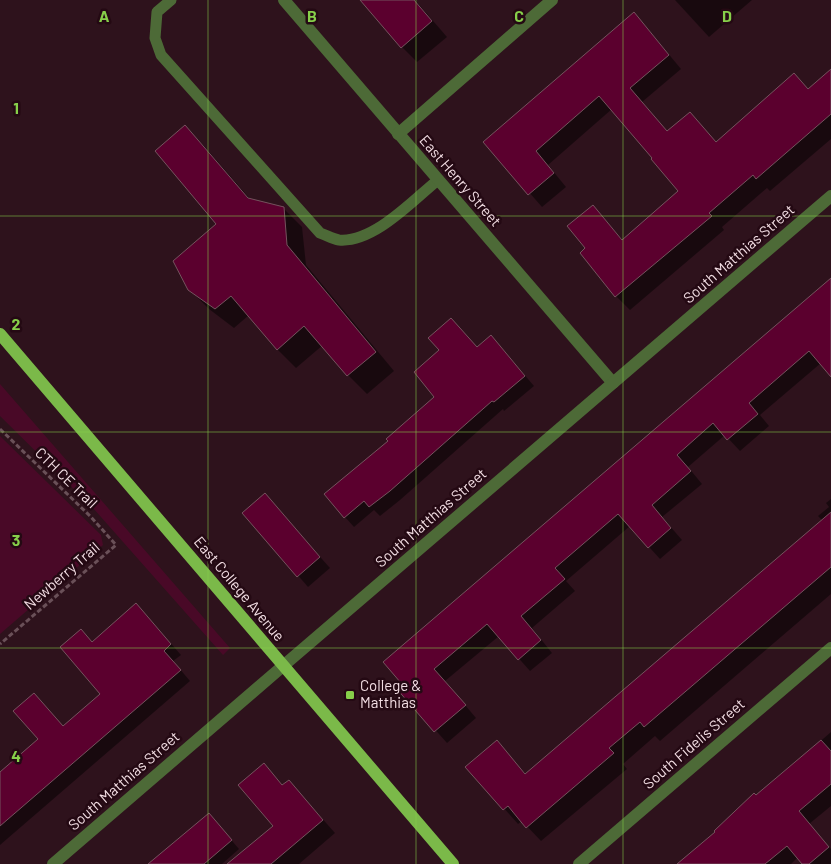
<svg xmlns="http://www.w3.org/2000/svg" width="831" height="864" font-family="Barlow,sans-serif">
	<rect width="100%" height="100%" fill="#2e121c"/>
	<!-- green -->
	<g fill="#490927">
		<polygon points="0,384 230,648 223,655 93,508 0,416"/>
		<polygon points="0,436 101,535 103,545 0,634"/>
	</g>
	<!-- shadow -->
	<g fill="#0007">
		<polygon points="370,0 415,0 447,37 417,62 402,47"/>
		<polygon points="675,0 752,0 709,37"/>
		<polygon points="634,14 647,28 681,69 642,102 668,132 690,114 717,143 794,75 809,90 831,71 831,139 770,191 767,188 722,227 724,230 630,310 616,296 581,253 587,248 593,207 623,240 680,191 612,109 548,165 566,187 542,207 485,142"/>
		<polygon points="185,127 204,146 251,200 283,208 302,227 306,265 394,371 367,394 348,375 323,345 296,368 277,349 249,315 234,328 209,309 189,289 218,225"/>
		<polygon points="831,281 831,375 821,363 760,415 769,426 740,451 725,435 688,467 702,484 662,517 682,540 660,559 630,526 566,581 575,591 532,628 552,653 530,671 499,636 445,681 476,718 447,743 398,688"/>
		<polygon points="500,346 534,386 504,411 503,409 400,500 380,516 374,510 354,527 345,517 389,441 436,397 477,348"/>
		<polygon points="265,495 330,568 308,587 244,513"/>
		<polygon points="831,499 831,594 660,741 655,736 623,764 627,769 541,841 522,821 518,824 467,767 496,742 527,775 823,521 818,516 829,507 826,503"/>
		<polygon points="146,615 181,655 173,661 190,681 0,845 0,773 40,739 64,727 101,694 92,643"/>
		<polygon points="831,732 831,806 809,824 831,849 831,864 804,864 798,857 791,864 679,864"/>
		<polygon points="264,765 283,786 289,781 335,833 299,864 242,864 275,826"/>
		<polygon points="209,814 239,849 222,864 150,864"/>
	</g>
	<!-- building -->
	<g fill="#5b002e" stroke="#75535e">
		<polygon points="360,0 414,0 432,21 401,48"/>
		<polygon points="634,12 669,55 630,88 667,131 690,112 716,142 794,73 808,89 831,69 831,114 756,179 753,175 709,213 712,216 615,297 580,253 585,248 567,226 593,205 622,240 678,191 651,159 652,158 599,96 536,151 554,173 528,195 483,142"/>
		<polygon points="185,125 248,198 284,207 287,245 376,352 347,376 304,326 277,350 231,296 215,309 188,290 173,261 216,224 155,151"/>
		<polygon points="831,278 831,377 809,351 749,403 758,414 727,440 713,423 677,455 691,471 652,505 671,528 648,548 618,514 555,568 565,579 521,616 541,640 518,660 487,624 434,669 466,705 434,732 396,688 401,683 383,662"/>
		<polygon points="451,318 477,347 491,335 525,376 494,402 492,401 390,491 369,507 364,501 344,518 324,494 388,441 386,439 434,397 414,372 439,350 428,338"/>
		<polygon points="265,493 320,557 297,577 242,513"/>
		<polygon points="831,512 831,567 644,727 640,722 609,748 614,753 526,828 508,806 503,810 465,767 497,740 525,774"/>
		<polygon points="136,603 171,644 164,651 181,670 0,826 0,772 38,739 13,711 34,693 63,726 100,694 60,647 81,629 92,642"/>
		<polygon points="821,740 831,751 831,784 799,811 829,847 809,864 802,864 787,846 765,864 677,864 715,832 714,831 754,793 756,795"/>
		<polygon points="264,763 282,785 289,780 323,820 271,864 227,864 273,826 238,785"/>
		<polygon points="209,813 232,840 204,864 148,864"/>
	</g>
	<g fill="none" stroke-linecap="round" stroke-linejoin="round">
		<!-- path -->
		<polyline stroke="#6a5058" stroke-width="3" stroke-dasharray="5 2.5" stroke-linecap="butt" points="0,429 91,517 116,545 0,644"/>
		<!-- service -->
		<path stroke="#4d6a37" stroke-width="11" d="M 171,0 L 157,12 L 155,38 L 161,55 L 320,233 C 326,235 333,239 339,240 C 374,243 413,200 438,180"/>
		<!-- minor -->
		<g stroke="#4d6a37" stroke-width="12">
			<polyline points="284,0 613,383"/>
			<polyline points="398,134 552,0"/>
			<polyline points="53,864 283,666"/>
			<polyline points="579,864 831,648"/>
		</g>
		<!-- tertiary -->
		<polyline stroke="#4d6a37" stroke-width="12" points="283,666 831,196"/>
		<!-- primary -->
		<polyline stroke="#7bb949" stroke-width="12" points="0,334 453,864"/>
	</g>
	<!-- grid -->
	<path fill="none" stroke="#87cf4a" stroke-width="1" stroke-opacity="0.55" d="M 208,0 L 208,864M 416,0 L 416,864M 623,0 L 623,864M 0,216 L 831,216M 0,432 L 831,432M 0,648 L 831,648"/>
	<!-- markers -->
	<rect fill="#87cf4a" stroke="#240913" stroke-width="2" x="345" y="690" width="10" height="10" rx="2.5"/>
	<g text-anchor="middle" stroke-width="5" stroke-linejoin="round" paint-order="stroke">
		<!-- street labels -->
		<g font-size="15" fill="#f3dee4" stroke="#240913">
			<text transform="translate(460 181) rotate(49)" y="5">East Henry Street</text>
			<text transform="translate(739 254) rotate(-41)" y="5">South Matthias Street</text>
			<text transform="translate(66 478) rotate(44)" y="5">CTH CE Trail</text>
			<text transform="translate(431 518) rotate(-41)" y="5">South Matthias Street</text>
			<text transform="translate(62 576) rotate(-41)" y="5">Newberry Trail</text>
			<text transform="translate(239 589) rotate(50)" y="5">East College Avenue</text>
			<text transform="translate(694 744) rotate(-41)" y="5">South Fidelis Street</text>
			<text transform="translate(124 781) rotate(-41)" y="5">South Matthias Street</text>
		</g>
		<!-- poi labels -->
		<g font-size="15" fill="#f3dee4" stroke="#240913" text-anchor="start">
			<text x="360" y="691">College &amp;<tspan x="360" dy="17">Matthias</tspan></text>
		</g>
	</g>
	<g font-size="16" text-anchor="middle" font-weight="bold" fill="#87cf4a" stroke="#240913" stroke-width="5" stroke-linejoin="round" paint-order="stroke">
		<text x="104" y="22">A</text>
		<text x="312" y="22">B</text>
		<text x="519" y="22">C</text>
		<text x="727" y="22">D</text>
		<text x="16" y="114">1</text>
		<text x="16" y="330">2</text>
		<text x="16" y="546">3</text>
		<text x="16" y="762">4</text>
	</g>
</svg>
